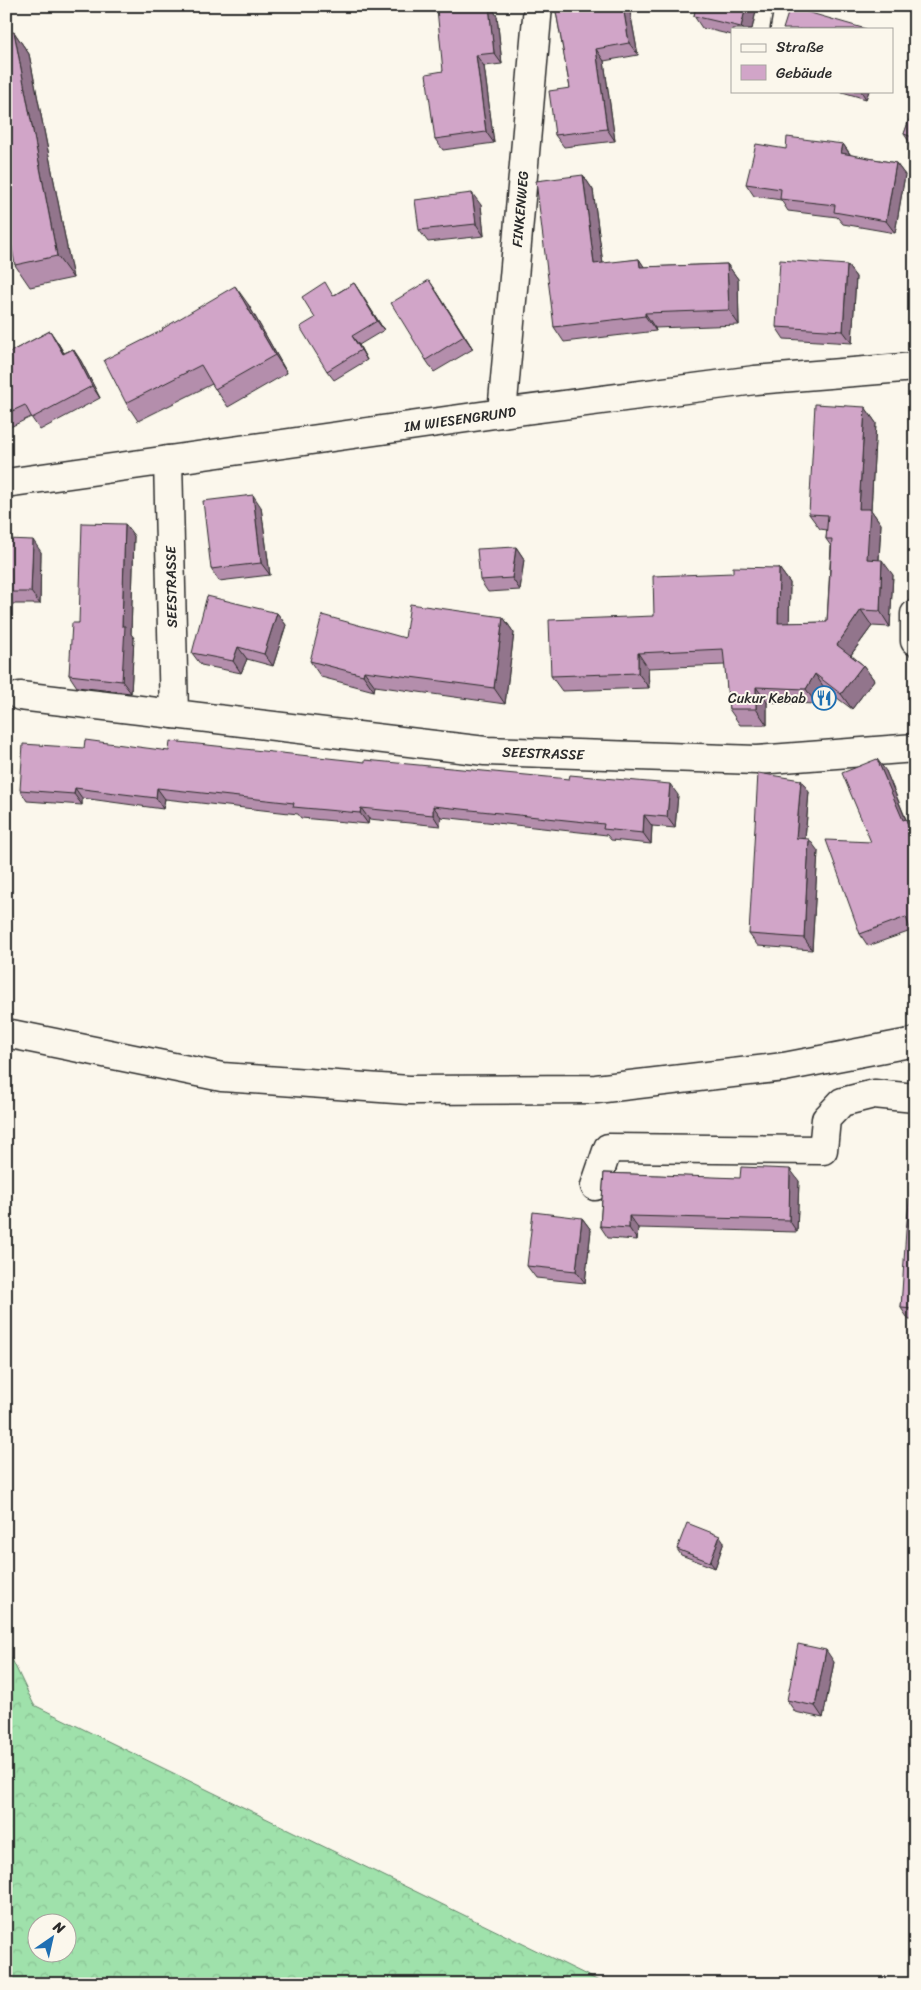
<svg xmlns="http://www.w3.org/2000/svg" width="921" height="1990" font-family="Sriracha,sans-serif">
	<defs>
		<pattern id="forest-crowns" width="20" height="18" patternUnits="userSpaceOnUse" patternTransform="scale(1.25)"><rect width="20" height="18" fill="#9fe1ab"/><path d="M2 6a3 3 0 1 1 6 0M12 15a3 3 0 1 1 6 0" fill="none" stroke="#89c193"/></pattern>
	</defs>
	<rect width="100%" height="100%" fill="#fbf7ec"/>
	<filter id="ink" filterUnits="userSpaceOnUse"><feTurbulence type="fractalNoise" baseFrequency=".02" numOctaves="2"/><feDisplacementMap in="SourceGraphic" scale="10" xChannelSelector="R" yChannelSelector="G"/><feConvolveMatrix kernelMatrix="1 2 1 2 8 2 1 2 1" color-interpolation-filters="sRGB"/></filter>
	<g filter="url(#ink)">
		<!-- forest -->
		<path fill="url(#forest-crowns)" stroke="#65866b" fill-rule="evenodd" d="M 6,1647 L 34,1705 L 605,1984 L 6,1984 ZM 38,1922 L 68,1922 L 68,1952 L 38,1952 Z"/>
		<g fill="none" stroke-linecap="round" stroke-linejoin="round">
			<!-- minor casing -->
			<g stroke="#2b2b2b" stroke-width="31">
				<g id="minor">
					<polyline points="785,29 789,6"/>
					<polyline points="502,413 538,6"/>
					<polyline points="168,460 174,714 485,751 757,760 915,748"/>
					<polyline points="6,483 502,413 755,380 915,367"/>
					<polyline points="915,614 915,641"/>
					<polyline points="20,696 174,714"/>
					<polyline points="595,1186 608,1148 823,1150 826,1119 842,1102 874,1094 915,1098"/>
				</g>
			</g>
			<!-- major casing -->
			<g stroke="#2b2b2b" stroke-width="31">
				<polyline id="major" points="6,1033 222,1077 409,1090 596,1089 784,1067 915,1042"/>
			</g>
			<!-- minor -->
			<use href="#minor" stroke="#fbf7ec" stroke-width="28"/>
			<!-- major -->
			<use href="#major" stroke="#fbf7ec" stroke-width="28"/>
		</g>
		<!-- wall -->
		<g fill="#b48eac" stroke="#2b2b2b">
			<polygon points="468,6 491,6 497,16 502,64 484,66 494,143 443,150 435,139 443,71"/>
			<polygon points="555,6 629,6 638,55 604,61 615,141 564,147 555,135 570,88"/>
			<polygon points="696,6 752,6 756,11 752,29 732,29 732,35 702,28 694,16"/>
			<polygon points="14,32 29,54 73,278 30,287 15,265"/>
			<polygon points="839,91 869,91 866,99"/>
			<polygon points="915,103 915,147 912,146 904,134"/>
			<polygon points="843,144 851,155 896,163 905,175 895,233 843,224 837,217 788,211 781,200 754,196 746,184 786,149"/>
			<polygon points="583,175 593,190 603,264 639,259 644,267 727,264 738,279 739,325 655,328 656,331 564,342 554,327"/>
			<polygon points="481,205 484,236 428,242 419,230"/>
			<polygon points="847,265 856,277 852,343 784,339 776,327"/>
			<polygon points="354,283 384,330 359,345 367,360 334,380 327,371 334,295"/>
			<polygon points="437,292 473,349 434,372 426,360"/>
			<polygon points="248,304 287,373 228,407 212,384 138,421 126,403"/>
			<polygon points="50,331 58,343 64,353 73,349 81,361 100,398 40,430 31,417 6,429 6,354"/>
			<polygon points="865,407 876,423 871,510 881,524 879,560 893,575 890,627 872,626 851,655 863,665 874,680 852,709 825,689 816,704 767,702 767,725 740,725 729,709 725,665 648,668 649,688 562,691 551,676 654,616 733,573 779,568 790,583 789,623 827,622 831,546 826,539 827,530 820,529 809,514"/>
			<polygon points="261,507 270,575 219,581 211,569"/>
			<polygon points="125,524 134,536 131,634 134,638 131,693 77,687 69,675 79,623"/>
			<polygon points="6,539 41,552 40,604 6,604"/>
			<polygon points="516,547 524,559 520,590 488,592 480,580"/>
			<polygon points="277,613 286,625 273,666 247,659 241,673 201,665 192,653"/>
			<polygon points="503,617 514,633 505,704 375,686 374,691 321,677 310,661 405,638"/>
			<polygon points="84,748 678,795 675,828 652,826 651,844 611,840 607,835 441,817 440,826 369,819 368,824 301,818 298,814 165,799 163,809 82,798 82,805 27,801 20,790"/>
			<polygon points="886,771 906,819 914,831 911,931 868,946 860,934 871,842"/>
			<polygon points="809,792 805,839 818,851 812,950 758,946 749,934"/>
			<polygon points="915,1151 915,1320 909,1320 901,1308"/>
			<polygon points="604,1173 799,1181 797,1232 638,1228 637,1240 608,1238 600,1226"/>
			<polygon points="582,1218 591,1230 585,1283 536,1278 527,1266"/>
			<polygon points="724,1542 715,1568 681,1555 677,1549"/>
			<polygon points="834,1662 823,1718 795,1712 787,1700"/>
		</g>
		<!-- shaded-wall -->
		<g fill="#92748c" stroke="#2b2b2b">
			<polygon points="489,6 491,6 497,16 502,64 494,53"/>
			<polygon points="623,6 629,6 638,55 629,43"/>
			<polygon points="746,6 752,6 756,11 752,29 743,29 741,27"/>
			<polygon points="14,32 29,54 73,278 57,256"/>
			<polygon points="596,49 604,61 615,141 607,129"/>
			<polygon points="476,55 484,66 494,143 486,132"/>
			<polygon points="861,91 869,91 866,99"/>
			<polygon points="843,144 851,156 841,153"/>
			<polygon points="896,163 905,175 895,233 886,221"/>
			<polygon points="583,175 593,190 605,279 594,264"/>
			<polygon points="472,193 481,205 484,236 476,224"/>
			<polygon points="639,259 649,274 640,267"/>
			<polygon points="727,264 738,279 739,325 729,310"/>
			<polygon points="847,265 856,277 852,343 843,331"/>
			<polygon points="429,280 437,292 473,349 464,336"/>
			<polygon points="354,283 360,292 384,330 377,321"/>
			<polygon points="235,286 248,304 287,373 275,355"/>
			<polygon points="645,313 655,328 656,331 645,316"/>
			<polygon points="50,331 58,343 71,366 63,354"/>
			<polygon points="352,336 359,345 367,360 361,350"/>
			<polygon points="73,349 81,361 100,398 92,386"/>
			<polygon points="865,407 876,423 871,510 881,524 878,574 867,559 859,509"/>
			<polygon points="253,495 261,507 270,575 261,563"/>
			<polygon points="125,524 134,536 131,634 134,638 131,693 122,681 122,626"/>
			<polygon points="33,540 41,552 40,604 31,592"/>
			<polygon points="516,547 524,559 520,590 512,578"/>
			<polygon points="882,560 893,575 890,627 880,611"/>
			<polygon points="779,568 790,583 789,638 778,623"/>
			<polygon points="861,610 872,626 847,660 837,645"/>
			<polygon points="277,613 286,625 273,666 264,654"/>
			<polygon points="503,617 514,633 505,704 494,688"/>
			<polygon points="238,647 247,659 241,673 233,661"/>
			<polygon points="638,653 648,668 649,688 638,673"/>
			<polygon points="863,665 874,680 852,709 841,694"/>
			<polygon points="364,671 375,686 374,691 363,675"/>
			<polygon points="815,674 825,689 816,704 806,689"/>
			<polygon points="756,687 767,702 767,725 756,709"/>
			<polygon points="877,759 886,771 906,820 906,819 914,831 915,850"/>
			<polygon points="801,780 809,792 804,850 796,838"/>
			<polygon points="670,784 678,795 675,828 667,817"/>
			<polygon points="75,788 82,798 82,805 74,794"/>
			<polygon points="157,788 165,799 163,809 156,798"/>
			<polygon points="433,806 441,817 440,826 433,815"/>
			<polygon points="361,808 369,819 368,824 360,813"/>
			<polygon points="644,815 652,826 651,844 643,833"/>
			<polygon points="809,839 818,851 812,950 804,938"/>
			<polygon points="790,1169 799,1181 797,1232 789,1220"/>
			<polygon points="629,1216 638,1228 637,1240 629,1228"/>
			<polygon points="582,1218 591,1230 585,1283 576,1271"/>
			<polygon points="720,1536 724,1542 715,1568 710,1562"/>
			<polygon points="826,1650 834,1662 823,1718 815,1706"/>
		</g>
		<!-- building -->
		<g fill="#d1a5c8" stroke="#2b2b2b">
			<polygon points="468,6 489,6 494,53 476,55 486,132 435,139 426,74 443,71 437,9"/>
			<polygon points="555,6 623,6 629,43 596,49 607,129 555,135 549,91 570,88"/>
			<polygon points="696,6 746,6 741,27 694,16"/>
			<polygon points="790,7 866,29 783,29"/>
			<polygon points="14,32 57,256 15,265 6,213 6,33"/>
			<polygon points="915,103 915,138 904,134"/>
			<polygon points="787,137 843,144 841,153 896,163 886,221 834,212 835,205 780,199 781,189 746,184 756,144 786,149"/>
			<polygon points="583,175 594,264 639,259 640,267 727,264 729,310 645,313 645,316 554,327 536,181"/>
			<polygon points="472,193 476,224 419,230 415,200"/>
			<polygon points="780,260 847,265 843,331 776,327"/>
			<polygon points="429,280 464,336 426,360 391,303"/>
			<polygon points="325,282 333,296 354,283 377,321 352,336 361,350 327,371 300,327 315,318 302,297"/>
			<polygon points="235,286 275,355 215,389 201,365 126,403 104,360 163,330 162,329"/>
			<polygon points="50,331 63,354 73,349 92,386 32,418 25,405 6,414 6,354"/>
			<polygon points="815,404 865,407 859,509 870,509 867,559 882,560 880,611 861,610 837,645 863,665 841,694 815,674 806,689 756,687 756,709 729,709 723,649 638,653 638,673 551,676 549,620 654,616 653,576 733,573 733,567 779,568 778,623 827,622 832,539 826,539 828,515 809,514"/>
			<polygon points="253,495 261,563 211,569 203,501"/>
			<polygon points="82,523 125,524 122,626 125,626 122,681 69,675 72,623 79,623"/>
			<polygon points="6,539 33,540 31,592 6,592"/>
			<polygon points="516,547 512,578 480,580 477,549"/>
			<polygon points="207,596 277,613 264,654 238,647 233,661 192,653"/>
			<polygon points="410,604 503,617 494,688 364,671 363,675 310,661 322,615 405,638"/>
			<polygon points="85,740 169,751 170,741 365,762 365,760 569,779 570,775 670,784 667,817 644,815 643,833 603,829 604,824 433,806 433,815 361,808 360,813 293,807 294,803 157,788 156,798 75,788 74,794 20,790 23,744 84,748"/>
			<polygon points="877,759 903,820 906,819 915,850 915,942 906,917 860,934 826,840 871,842 842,773"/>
			<polygon points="758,773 801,780 796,838 809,839 804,938 749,934"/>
			<polygon points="915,1151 915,1309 901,1308 906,1230"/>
			<polygon points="741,1167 790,1169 789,1220 629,1216 629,1228 600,1226 604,1173 740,1178"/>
			<polygon points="533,1212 582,1218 576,1271 527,1266"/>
			<polygon points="687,1523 720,1536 710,1562 677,1549"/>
			<polygon points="798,1644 826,1650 815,1706 787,1700"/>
		</g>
	</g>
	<!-- icons -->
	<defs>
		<g id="restaurant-ring" transform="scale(1.25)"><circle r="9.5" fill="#fbf7ec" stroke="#1f6fb2" stroke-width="1.5"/><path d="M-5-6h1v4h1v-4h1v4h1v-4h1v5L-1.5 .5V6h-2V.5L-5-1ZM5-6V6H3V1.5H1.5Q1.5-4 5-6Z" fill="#1f6fb2"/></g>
	</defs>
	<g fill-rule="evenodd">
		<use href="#restaurant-ring" x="824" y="698"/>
	</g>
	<g text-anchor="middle" stroke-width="4" stroke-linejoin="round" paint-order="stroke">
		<!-- street labels -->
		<g font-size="14" fill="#2b2b2b" stroke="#fbf7ec">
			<text transform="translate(520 209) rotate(-85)" y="5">FINKENWEG</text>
			<text transform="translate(460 419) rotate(-8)" y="5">IM WIESENGRUND</text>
			<text transform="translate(171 587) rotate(-91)" y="5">SEESTRASSE</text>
			<text transform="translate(543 753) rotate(2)" y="5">SEESTRASSE</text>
		</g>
		<!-- poi labels -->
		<g font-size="14" fill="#2b2b2b" stroke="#fbf7ec" text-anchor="end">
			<text x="806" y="703">Cukur Kebab</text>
		</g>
	</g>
	<!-- margin -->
	<rect width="921" height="1990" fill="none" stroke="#fbf7ec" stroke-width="25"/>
	<rect x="12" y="12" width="896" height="1965" fill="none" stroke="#2b2b2b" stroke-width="2" filter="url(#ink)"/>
	<!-- legend -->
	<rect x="731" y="28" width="162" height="65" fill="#fbf7ec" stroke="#a8a59f"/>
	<rect x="741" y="44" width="25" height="8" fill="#fbf7ec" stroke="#a8a59f"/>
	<text x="776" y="52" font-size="15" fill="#2b2b2b">Straße</text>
	<rect x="741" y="65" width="25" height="15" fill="#d1a5c8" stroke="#a8a59f"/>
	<text x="776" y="78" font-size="15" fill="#2b2b2b">Gebäude</text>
	<!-- north arrow -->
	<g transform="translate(52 1938) rotate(34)"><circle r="24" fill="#fbf7ec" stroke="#a8a59f"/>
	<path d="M0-4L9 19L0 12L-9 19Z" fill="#1f6fb2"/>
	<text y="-8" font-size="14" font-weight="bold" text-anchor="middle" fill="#2b2b2b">N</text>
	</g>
</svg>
